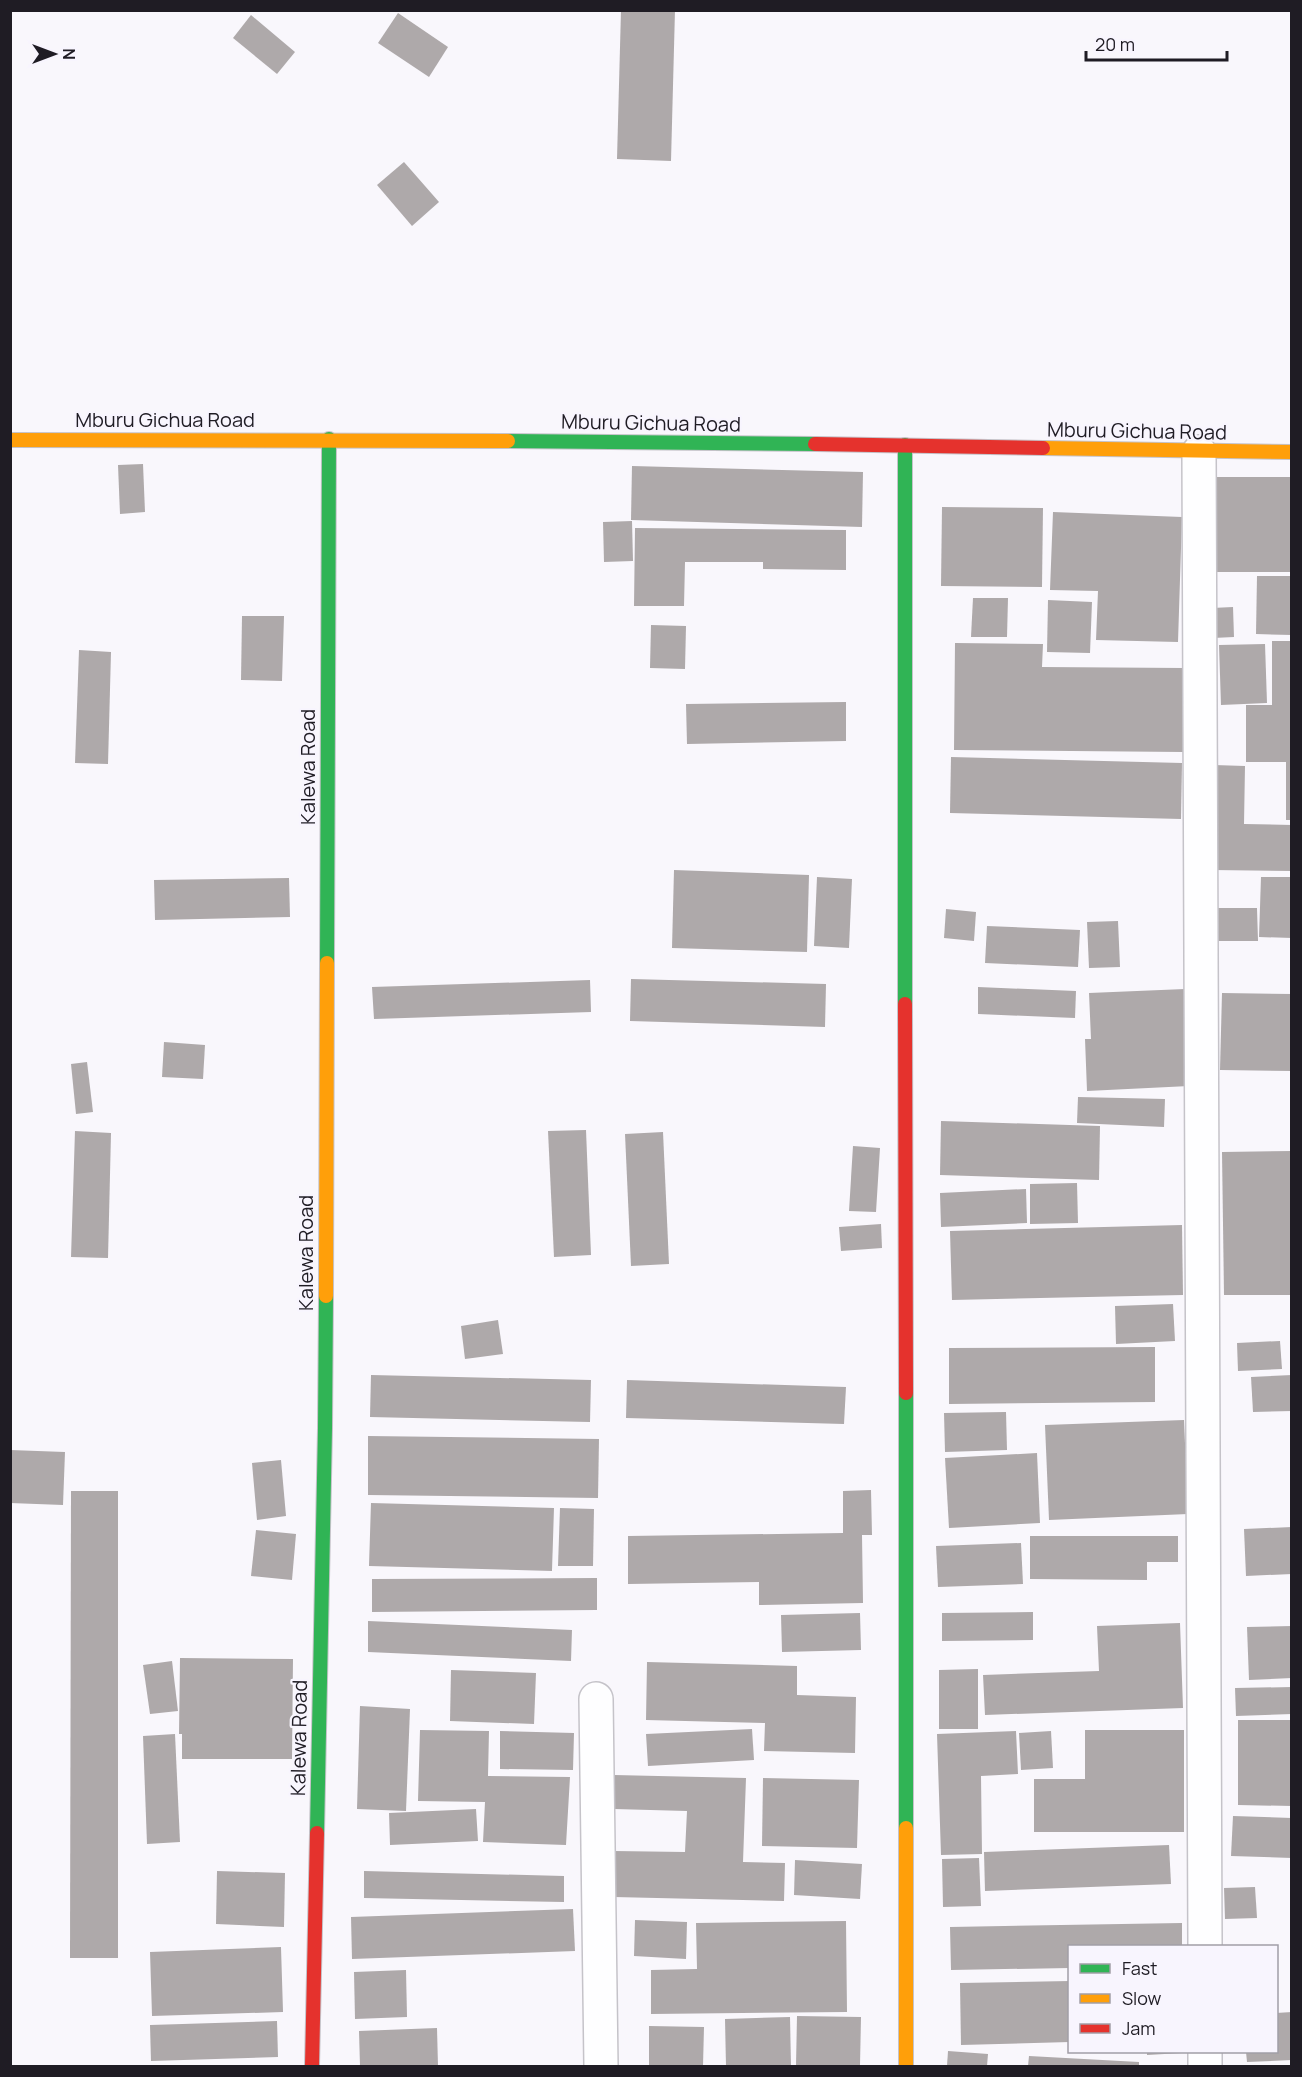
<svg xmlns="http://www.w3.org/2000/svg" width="1302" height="2077" font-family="Manrope,sans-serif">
	<rect width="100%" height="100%" fill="#f9f7fc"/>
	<!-- building -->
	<g fill="#aea9aa">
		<polygon points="621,10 675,10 671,161 617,159"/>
		<polygon points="398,13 448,47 429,77 378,43"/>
		<polygon points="251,15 295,52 277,74 233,38"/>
		<polygon points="404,162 439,202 412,226 377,185"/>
		<polygon points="143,464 145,512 120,514 118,465"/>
		<polygon points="632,466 863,472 862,527 631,520"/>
		<rect x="1209" y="477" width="83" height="95"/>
		<polygon points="942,507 1043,508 1042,587 941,586"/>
		<polygon points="1053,512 1182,517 1178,642 1096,640 1098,591 1050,590"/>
		<polygon points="632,521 633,561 604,562 603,522"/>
		<polygon points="635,528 846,530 846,570 763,569 763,562 685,562 684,606 634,606"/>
		<polygon points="1257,576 1292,576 1292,635 1256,634"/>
		<polygon points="973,598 1008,598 1007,637 971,637"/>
		<polygon points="1048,600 1092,602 1090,653 1047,652"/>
		<polygon points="1233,607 1234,637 1213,638 1212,608"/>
		<polygon points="242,616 284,616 282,681 241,680"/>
		<polygon points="651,625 686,626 685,669 650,668"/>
		<polygon points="1272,641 1292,641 1292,820 1286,820 1286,762 1246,762 1246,705 1272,705"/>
		<polygon points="955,643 1043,644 1042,667 1184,668 1183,752 954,750"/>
		<polygon points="1265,644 1267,703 1221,705 1219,645"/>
		<polygon points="79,650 111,652 108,764 75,763"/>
		<polygon points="846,702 846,741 687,744 686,704"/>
		<polygon points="951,757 1182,763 1181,819 950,813"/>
		<polygon points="1214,765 1245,766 1244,824 1292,825 1292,871 1212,870"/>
		<polygon points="674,870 809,875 807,952 672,948"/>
		<polygon points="817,877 852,879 849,948 814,946"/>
		<polygon points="1261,877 1292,877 1292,938 1259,937"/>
		<polygon points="289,878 290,917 155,920 154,880"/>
		<polygon points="1213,908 1257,908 1258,941 1213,941"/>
		<polygon points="946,909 976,912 974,941 944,938"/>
		<polygon points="1118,921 1120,967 1089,968 1087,922"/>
		<polygon points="987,926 1080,930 1078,967 985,963"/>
		<polygon points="631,979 826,984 825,1027 630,1021"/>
		<polygon points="590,980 591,1012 374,1019 372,987"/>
		<polygon points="978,987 1076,991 1075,1018 978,1014"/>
		<polygon points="1185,989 1189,1086 1087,1091 1085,1039 1091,1039 1089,993"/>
		<polygon points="1222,993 1292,994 1292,1071 1220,1070"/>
		<polygon points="164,1042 205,1045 203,1079 162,1077"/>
		<polygon points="87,1062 93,1112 76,1114 71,1064"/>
		<polygon points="1078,1097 1165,1099 1164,1127 1077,1123"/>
		<polygon points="941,1121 1100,1126 1099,1180 940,1175"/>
		<polygon points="586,1130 591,1255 554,1257 548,1131"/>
		<polygon points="75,1131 111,1133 108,1258 71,1257"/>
		<polygon points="663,1132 669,1264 631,1266 625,1134"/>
		<polygon points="853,1146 880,1148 876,1212 849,1211"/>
		<polygon points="1292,1151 1292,1295 1224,1295 1222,1152"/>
		<polygon points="1077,1183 1078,1223 1030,1224 1030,1184"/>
		<polygon points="1026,1189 1027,1223 941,1227 940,1193"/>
		<polygon points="881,1224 882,1248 841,1251 839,1227"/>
		<polygon points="1182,1225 1183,1295 952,1300 950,1231"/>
		<polygon points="1173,1304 1175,1341 1116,1344 1115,1306"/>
		<polygon points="498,1320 503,1354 465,1359 461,1326"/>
		<polygon points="1280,1341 1282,1369 1238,1371 1237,1343"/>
		<polygon points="1155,1347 1155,1402 949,1404 949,1348"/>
		<polygon points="371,1375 591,1380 590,1422 370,1417"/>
		<polygon points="1292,1375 1292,1411 1253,1412 1251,1377"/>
		<polygon points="627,1380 846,1387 844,1424 626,1418"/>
		<polygon points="1006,1412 1007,1450 945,1452 944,1413"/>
		<polygon points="1184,1420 1188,1514 1049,1520 1045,1425"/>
		<polygon points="368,1436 599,1439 598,1498 368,1495"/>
		<polygon points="10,1450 65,1452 63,1505 10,1503"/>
		<polygon points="1037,1453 1040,1523 949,1528 945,1458"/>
		<polygon points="281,1460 286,1516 257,1520 252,1463"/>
		<polygon points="871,1490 872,1535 862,1535 863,1603 759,1605 759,1582 628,1584 628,1536 843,1533 843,1491"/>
		<polygon points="71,1491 118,1491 118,1958 70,1958"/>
		<polygon points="371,1503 554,1508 552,1571 369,1566"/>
		<polygon points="560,1508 594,1509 593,1566 558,1566"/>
		<polygon points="1292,1527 1292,1574 1246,1576 1244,1529"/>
		<polygon points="256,1530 296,1534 292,1580 251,1576"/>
		<polygon points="1030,1536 1178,1536 1178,1562 1147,1562 1147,1580 1030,1579"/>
		<polygon points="1021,1543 1023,1584 938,1587 936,1546"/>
		<polygon points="597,1578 597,1610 372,1612 372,1579"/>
		<polygon points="1033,1612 1033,1640 942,1641 942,1613"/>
		<polygon points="860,1613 861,1650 782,1652 781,1615"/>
		<polygon points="368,1621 572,1630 571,1661 368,1652"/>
		<polygon points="1180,1623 1183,1708 985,1715 983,1675 1099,1671 1097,1626"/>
		<polygon points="1292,1626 1292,1678 1249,1680 1247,1627"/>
		<polygon points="180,1658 293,1659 292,1759 182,1759 182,1734 179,1734"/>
		<polygon points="172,1661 178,1711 150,1714 143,1665"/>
		<polygon points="647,1662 797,1666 797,1695 856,1697 855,1753 764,1751 765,1723 646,1720"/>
		<polygon points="978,1669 978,1729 939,1729 939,1670"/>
		<polygon points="451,1670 536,1673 534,1724 450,1721"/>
		<polygon points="1292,1687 1292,1714 1236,1716 1235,1688"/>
		<polygon points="360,1706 410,1709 406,1811 357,1809"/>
		<polygon points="1238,1720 1292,1720 1292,1806 1238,1805"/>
		<polygon points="752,1729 754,1760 648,1766 646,1734"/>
		<polygon points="420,1730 489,1731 488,1776 570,1777 566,1845 483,1842 485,1802 418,1801"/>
		<polygon points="1085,1730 1184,1730 1184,1832 1034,1832 1034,1779 1085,1779"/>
		<polygon points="500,1731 574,1733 573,1770 500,1769"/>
		<polygon points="1016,1731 1018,1774 981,1776 982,1854 941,1855 937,1734"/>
		<polygon points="1051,1731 1053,1768 1021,1770 1019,1733"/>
		<polygon points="175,1734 180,1842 147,1844 143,1736"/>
		<polygon points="614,1775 746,1778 743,1862 785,1863 784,1901 614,1897 614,1851 685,1852 687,1811 614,1809"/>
		<polygon points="763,1778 859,1780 857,1848 762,1846"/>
		<polygon points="476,1809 478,1841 390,1845 389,1813"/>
		<polygon points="1233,1816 1292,1818 1292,1858 1231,1856"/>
		<polygon points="1169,1845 1171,1884 985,1891 984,1852"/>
		<polygon points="979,1858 981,1906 943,1907 942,1859"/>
		<polygon points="795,1860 862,1864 860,1899 794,1895"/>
		<polygon points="217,1871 285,1873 284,1927 216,1924"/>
		<polygon points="364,1871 564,1876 564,1902 364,1898"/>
		<polygon points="1255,1887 1257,1918 1225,1919 1224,1888"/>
		<polygon points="573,1909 575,1951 352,1959 351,1917"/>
		<polygon points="635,1920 687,1922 686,1959 634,1956"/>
		<polygon points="846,1921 847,2012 651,2014 651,1970 697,1969 696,1923"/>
		<polygon points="1182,1923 1182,1946 1070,1946 1070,1968 951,1970 950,1927"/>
		<polygon points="281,1947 283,2012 152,2016 150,1952"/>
		<polygon points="406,1970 407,2017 355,2019 354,1972"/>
		<polygon points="1070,1981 1070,2042 961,2045 960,1983"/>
		<polygon points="1292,2012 1292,2060 1247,2062 1246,2052 1276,2052 1276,2013"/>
		<polygon points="797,2016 861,2017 860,2066 796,2066"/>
		<polygon points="790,2017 791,2066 726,2066 725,2019"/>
		<polygon points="277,2021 278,2057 151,2061 150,2025"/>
		<polygon points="649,2026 704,2027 703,2066 649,2066"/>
		<polygon points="437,2028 438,2066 360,2066 359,2031"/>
		<polygon points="948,2051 988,2054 987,2066 947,2066"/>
		<polygon points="1147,2052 1182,2052 1182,2053 1147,2055"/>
		<polygon points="1029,2056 1139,2062 1139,2066 1028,2066"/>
	</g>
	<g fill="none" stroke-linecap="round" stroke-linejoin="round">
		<!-- street casing -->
		<g stroke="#c5c3c9" stroke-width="36">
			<g id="street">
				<polyline points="1199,452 1205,1946"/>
				<polyline points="596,1699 601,2066"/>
				<polyline points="1205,2052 1205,2066"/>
			</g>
		</g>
		<!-- fast casing -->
		<g stroke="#c5c3c9" stroke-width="16">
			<g id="fast">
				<polyline points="508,441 815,444"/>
				<polyline points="905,445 905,1004"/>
				<polyline points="327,963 329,439"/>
				<polyline points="906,1393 906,1828"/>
				<polyline points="317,1833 325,1428 326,1296"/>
			</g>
		</g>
		<!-- slow casing -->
		<g stroke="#c5c3c9" stroke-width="16">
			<g id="slow">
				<polyline points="10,440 508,441"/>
				<polyline points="1043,448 1292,452"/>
				<polyline points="326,1296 327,963"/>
				<polyline points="906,1828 906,2066"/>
			</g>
		</g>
		<!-- jam casing -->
		<g stroke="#c5c3c9" stroke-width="16">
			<g id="jam">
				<polyline points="815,444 1043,448"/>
				<polyline points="905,1004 906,1393"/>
				<polyline points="312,2066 317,1833"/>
			</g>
		</g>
		<!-- street -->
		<use href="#street" stroke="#fefeff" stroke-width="33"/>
		<!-- fast -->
		<use href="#fast" stroke="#30b455" stroke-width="14"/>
		<!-- slow -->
		<use href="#slow" stroke="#ff9f0a" stroke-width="14"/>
		<!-- jam -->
		<use href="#jam" stroke="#e5322d" stroke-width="14"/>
	</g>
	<g text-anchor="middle" stroke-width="4.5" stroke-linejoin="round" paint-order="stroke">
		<!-- street labels -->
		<g font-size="20" fill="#1f1c24" stroke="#f8f5fe">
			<text x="165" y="427">Mburu Gichua Road</text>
			<text transform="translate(651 423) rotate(1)" y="7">Mburu Gichua Road</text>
			<text transform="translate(1137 431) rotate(1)" y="7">Mburu Gichua Road</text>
			<text transform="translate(308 767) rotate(-90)" y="7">Kalewa Road</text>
			<text transform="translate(306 1253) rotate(-90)" y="7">Kalewa Road</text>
			<text transform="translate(299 1738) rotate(-89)" y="7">Kalewa Road</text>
		</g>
	</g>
	<!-- border -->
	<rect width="1302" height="2077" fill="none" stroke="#1f1c24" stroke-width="24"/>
	<!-- legend -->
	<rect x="1068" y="1945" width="210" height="108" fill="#f8f5fe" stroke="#a19ea7" stroke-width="1.5"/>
	<rect x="1080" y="1964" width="30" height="9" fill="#30b455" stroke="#a19ea7" stroke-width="1.5"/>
	<text x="1122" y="1975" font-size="18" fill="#1f1c24">Fast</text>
	<rect x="1080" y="1994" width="30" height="9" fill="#ff9f0a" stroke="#a19ea7" stroke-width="1.5"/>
	<text x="1122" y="2005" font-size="18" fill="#1f1c24">Slow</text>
	<rect x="1080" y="2024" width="30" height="9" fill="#e5322d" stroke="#a19ea7" stroke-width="1.5"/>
	<text x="1122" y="2035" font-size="18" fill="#1f1c24">Jam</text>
	<!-- north arrow -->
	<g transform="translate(54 54) rotate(90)" stroke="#f8f5fe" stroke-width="4.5" paint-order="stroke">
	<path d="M0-4.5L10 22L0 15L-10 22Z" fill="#1f1c24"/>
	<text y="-9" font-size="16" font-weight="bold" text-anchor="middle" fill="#1f1c24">N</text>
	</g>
	<!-- scale -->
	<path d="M1086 51v9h141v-9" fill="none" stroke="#1f1c24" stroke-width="3"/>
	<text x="1095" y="51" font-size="18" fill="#1f1c24" stroke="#f8f5fe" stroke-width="4.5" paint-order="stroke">20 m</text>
</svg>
